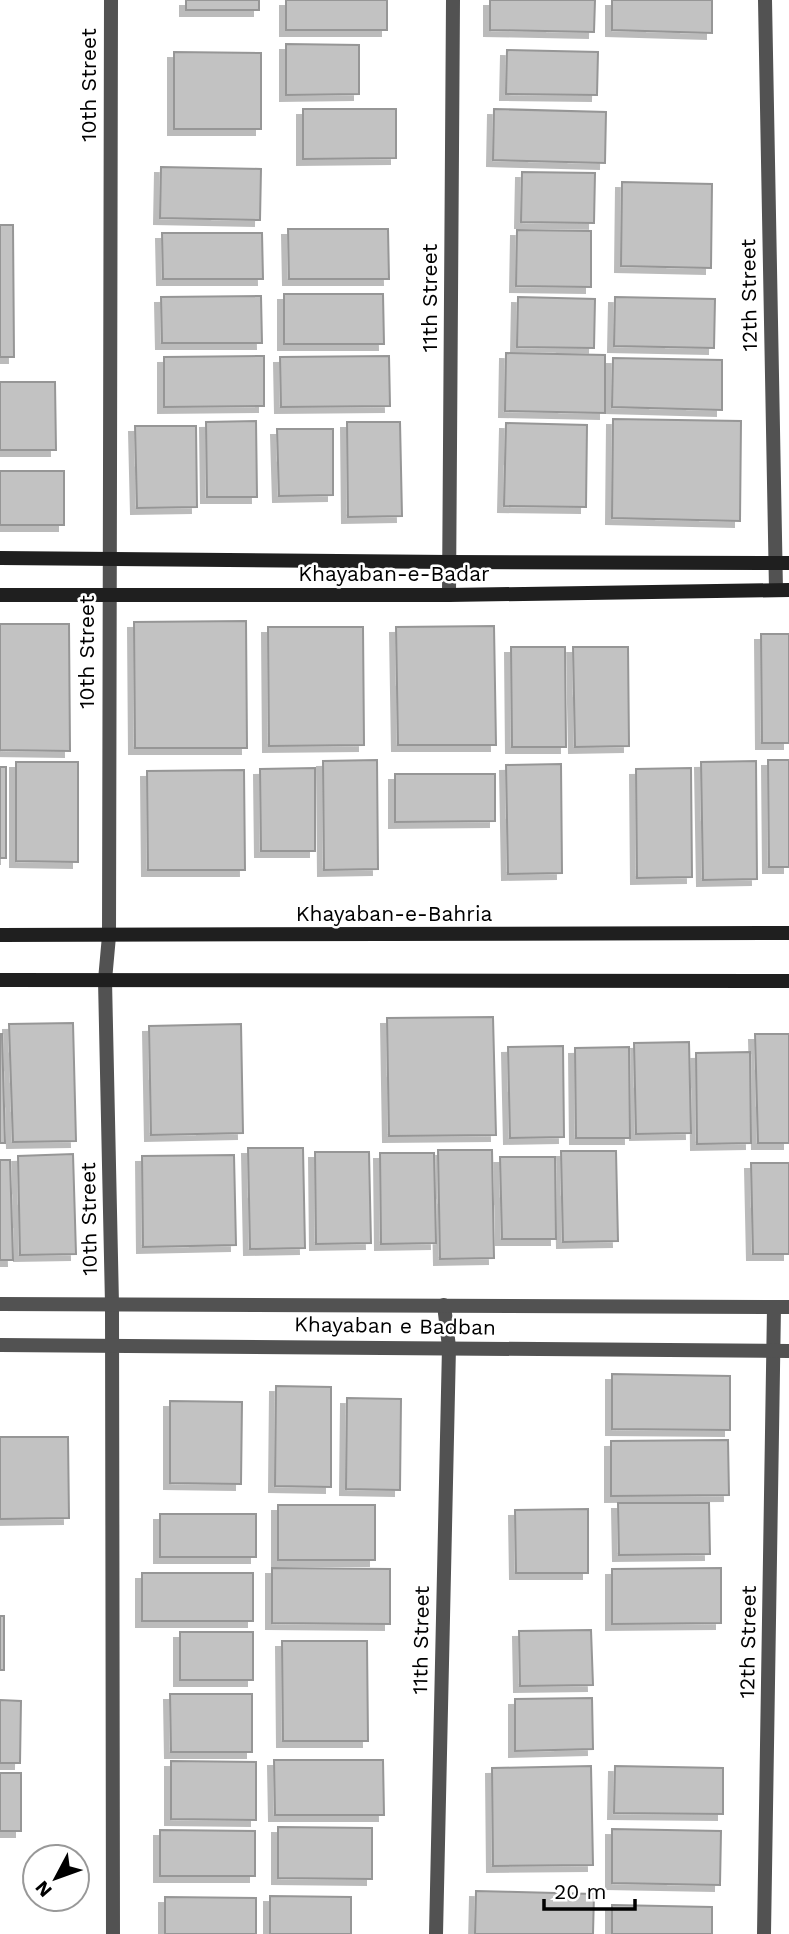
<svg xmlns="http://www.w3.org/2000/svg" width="789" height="1934" font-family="'Work Sans',sans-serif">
	<defs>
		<filter id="shadow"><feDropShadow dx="-6" dy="6" stdDeviation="0" flood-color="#0004"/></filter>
	</defs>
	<rect width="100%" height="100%" fill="#fff"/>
	<!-- building -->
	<g fill="#c2c2c2" stroke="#969696" stroke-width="2" filter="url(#shadow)">
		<rect x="186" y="0" width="73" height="10"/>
		<rect x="286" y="0" width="101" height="30"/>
		<polygon points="490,0 595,0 594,32 490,30"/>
		<polygon points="612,0 712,0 712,33 612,30"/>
		<polygon points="286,44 359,45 359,94 286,95"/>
		<polygon points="507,50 598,52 597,95 506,94"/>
		<polygon points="174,52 261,53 261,129 174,129"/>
		<polygon points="303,109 396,109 396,158 303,159"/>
		<polygon points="494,109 606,112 605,163 493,160"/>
		<polygon points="161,167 261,169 260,220 160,218"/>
		<polygon points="522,172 595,173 594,223 521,222"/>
		<polygon points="622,182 712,184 711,268 621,266"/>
		<polygon points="0,225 13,225 14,357 0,357"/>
		<polygon points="288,229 388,229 389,279 289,279"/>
		<polygon points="517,230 591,231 591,287 516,286"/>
		<polygon points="162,233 262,233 263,279 163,279"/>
		<polygon points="284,294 383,294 384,344 284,344"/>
		<polygon points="261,296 262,343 162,343 161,297"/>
		<polygon points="518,297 595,299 594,348 517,347"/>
		<polygon points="615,297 715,299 714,348 614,346"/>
		<polygon points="506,353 605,355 605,413 505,411"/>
		<polygon points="264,356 264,406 164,407 164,357"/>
		<polygon points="389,356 390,406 281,407 280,357"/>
		<polygon points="613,358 722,360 722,410 612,407"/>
		<polygon points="0,382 55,382 56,450 0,450"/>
		<polygon points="613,419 741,421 740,521 612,518"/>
		<polygon points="256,421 257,497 207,497 206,422"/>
		<polygon points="347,422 400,422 402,516 348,517"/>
		<polygon points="506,423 587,425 586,507 504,506"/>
		<polygon points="135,426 196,426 197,507 137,508"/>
		<polygon points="277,429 333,429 333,495 279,496"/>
		<rect x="0" y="471" width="64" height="54"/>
		<polygon points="246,621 247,748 135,748 134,622"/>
		<polygon points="0,624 69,624 70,751 0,750"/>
		<polygon points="494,626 496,745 398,745 396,627"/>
		<polygon points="268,627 363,627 364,745 269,746"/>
		<polygon points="761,634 789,634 789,743 762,743"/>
		<polygon points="511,647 565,647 566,747 512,747"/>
		<polygon points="573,647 628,647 629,746 575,747"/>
		<polygon points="377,760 378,869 324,870 323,761"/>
		<polygon points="768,760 789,760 789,867 769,867"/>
		<polygon points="756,761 757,879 703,880 701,762"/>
		<polygon points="16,762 78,762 78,862 16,861"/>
		<polygon points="561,764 562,873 508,874 506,765"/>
		<rect x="0" y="767" width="6" height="91"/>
		<polygon points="315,768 315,851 261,851 260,769"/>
		<polygon points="691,768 692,877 637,878 636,769"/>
		<polygon points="244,770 245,870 148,870 147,771"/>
		<polygon points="395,774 495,774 495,821 395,822"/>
		<polygon points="493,1017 496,1135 389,1136 387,1018"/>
		<polygon points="73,1023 76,1141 13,1142 9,1024"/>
		<polygon points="241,1024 243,1133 151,1135 149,1026"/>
		<polygon points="0,1034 2,1034 5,1143 0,1143"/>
		<polygon points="755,1034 789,1034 789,1143 758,1143"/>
		<polygon points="689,1042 691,1133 636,1134 634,1043"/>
		<polygon points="563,1046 564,1137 510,1138 508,1047"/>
		<polygon points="629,1047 630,1138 576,1138 575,1048"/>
		<polygon points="750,1052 751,1143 697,1144 696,1053"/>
		<polygon points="248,1148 303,1148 305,1248 250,1249"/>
		<polygon points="438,1150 492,1150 494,1258 440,1259"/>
		<polygon points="561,1151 616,1151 618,1241 563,1242"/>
		<polygon points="315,1152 369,1152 371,1243 316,1244"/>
		<polygon points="380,1153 434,1153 436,1243 381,1244"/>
		<polygon points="73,1154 76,1254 20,1255 18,1156"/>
		<polygon points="234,1155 236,1245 143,1247 142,1156"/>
		<polygon points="500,1157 555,1157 556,1239 502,1239"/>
		<polygon points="0,1160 10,1160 13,1260 0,1260"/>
		<polygon points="751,1163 789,1163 789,1254 753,1254"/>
		<polygon points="612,1374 730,1376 730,1430 612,1429"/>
		<polygon points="276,1386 331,1387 331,1487 275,1486"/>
		<polygon points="347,1398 401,1399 400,1490 346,1489"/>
		<polygon points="170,1401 242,1402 241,1484 170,1483"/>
		<polygon points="0,1437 68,1437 69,1518 0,1519"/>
		<polygon points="728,1440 729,1495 611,1496 611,1441"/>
		<polygon points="618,1503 709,1503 710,1554 619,1555"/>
		<rect x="278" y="1505" width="97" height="55"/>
		<polygon points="588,1509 588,1573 516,1573 515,1510"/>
		<rect x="160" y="1514" width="96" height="43"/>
		<polygon points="272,1568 390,1569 390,1624 272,1623"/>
		<polygon points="721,1568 721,1623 612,1624 612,1569"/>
		<rect x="142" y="1573" width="111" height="48"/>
		<rect x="0" y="1616" width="4" height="54"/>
		<polygon points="591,1630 593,1685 520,1686 519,1631"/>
		<rect x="180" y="1632" width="73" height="48"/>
		<polygon points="282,1641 367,1641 368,1741 283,1741"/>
		<polygon points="170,1694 252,1694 252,1752 171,1752"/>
		<polygon points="592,1698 593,1749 515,1751 515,1699"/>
		<polygon points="0,1700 21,1701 20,1763 0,1763"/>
		<polygon points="274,1760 383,1760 384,1815 275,1815"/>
		<polygon points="171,1761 256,1762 256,1820 171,1819"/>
		<polygon points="591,1766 593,1865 493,1866 492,1768"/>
		<polygon points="615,1766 723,1768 723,1814 614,1813"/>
		<rect x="0" y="1773" width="21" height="58"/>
		<polygon points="278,1827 372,1828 372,1879 278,1878"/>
		<polygon points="612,1829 721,1831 720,1885 612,1883"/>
		<polygon points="160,1830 255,1831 255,1876 160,1876"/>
		<polygon points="476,1891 594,1894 593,1934 475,1934"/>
		<polygon points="270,1896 351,1897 351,1934 270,1934"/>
		<polygon points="165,1897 256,1898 256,1934 165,1934"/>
		<polygon points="612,1905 712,1907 712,1934 612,1934"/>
	</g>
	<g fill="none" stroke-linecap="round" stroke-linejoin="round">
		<!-- minor -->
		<g stroke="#525252" stroke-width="14">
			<polyline points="111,0 109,936 105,980 112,1304 113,1934"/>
			<polyline points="765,0 776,590"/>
			<polyline points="449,595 453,0"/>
			<polyline points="436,1934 449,1347 444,1305"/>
			<polyline points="764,1934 774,1307"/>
		</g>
		<!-- tertiary -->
		<g stroke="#525252" stroke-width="14">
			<polyline points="0,1304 789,1307"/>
			<polyline points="0,1345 789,1351"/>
		</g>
		<!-- secondary -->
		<g stroke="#1f1f1f" stroke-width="14">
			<polyline points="0,558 450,562 789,563"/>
			<polyline points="0,595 449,595 789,590"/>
			<polyline points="0,935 789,933"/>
			<polyline points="0,980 789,981"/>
		</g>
	</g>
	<g text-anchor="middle" stroke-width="5" stroke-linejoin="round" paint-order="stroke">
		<!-- street labels -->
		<g font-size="21" fill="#000" stroke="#fff">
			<text transform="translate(89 85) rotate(-90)" y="7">10th Street</text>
			<text transform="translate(749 295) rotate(-91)" y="7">12th Street</text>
			<text transform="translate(430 298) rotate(-90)" y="7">11th Street</text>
			<text x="394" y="581">Khayaban-e-Badar</text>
			<text transform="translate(87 652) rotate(-90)" y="7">10th Street</text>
			<text x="394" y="921">Khayaban-e-Bahria</text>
			<text transform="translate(89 1219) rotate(-91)" y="7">10th Street</text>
			<text transform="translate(395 1326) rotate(1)" y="7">Khayaban e Badban</text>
			<text transform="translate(421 1640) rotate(-89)" y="7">11th Street</text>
			<text transform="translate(748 1642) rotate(-89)" y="7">12th Street</text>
		</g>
	</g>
	<!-- north arrow -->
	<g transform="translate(56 1878) rotate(229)"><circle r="33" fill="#ffffff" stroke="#999999" stroke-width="2"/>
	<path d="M0-5L12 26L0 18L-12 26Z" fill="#000000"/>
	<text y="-10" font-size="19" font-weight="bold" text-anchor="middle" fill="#000000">N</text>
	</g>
	<!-- scale -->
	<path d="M544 1899v10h91v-10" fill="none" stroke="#000000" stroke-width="3.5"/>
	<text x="554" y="1899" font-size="21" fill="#000000" stroke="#ffffff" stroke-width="5" paint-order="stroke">20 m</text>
</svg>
